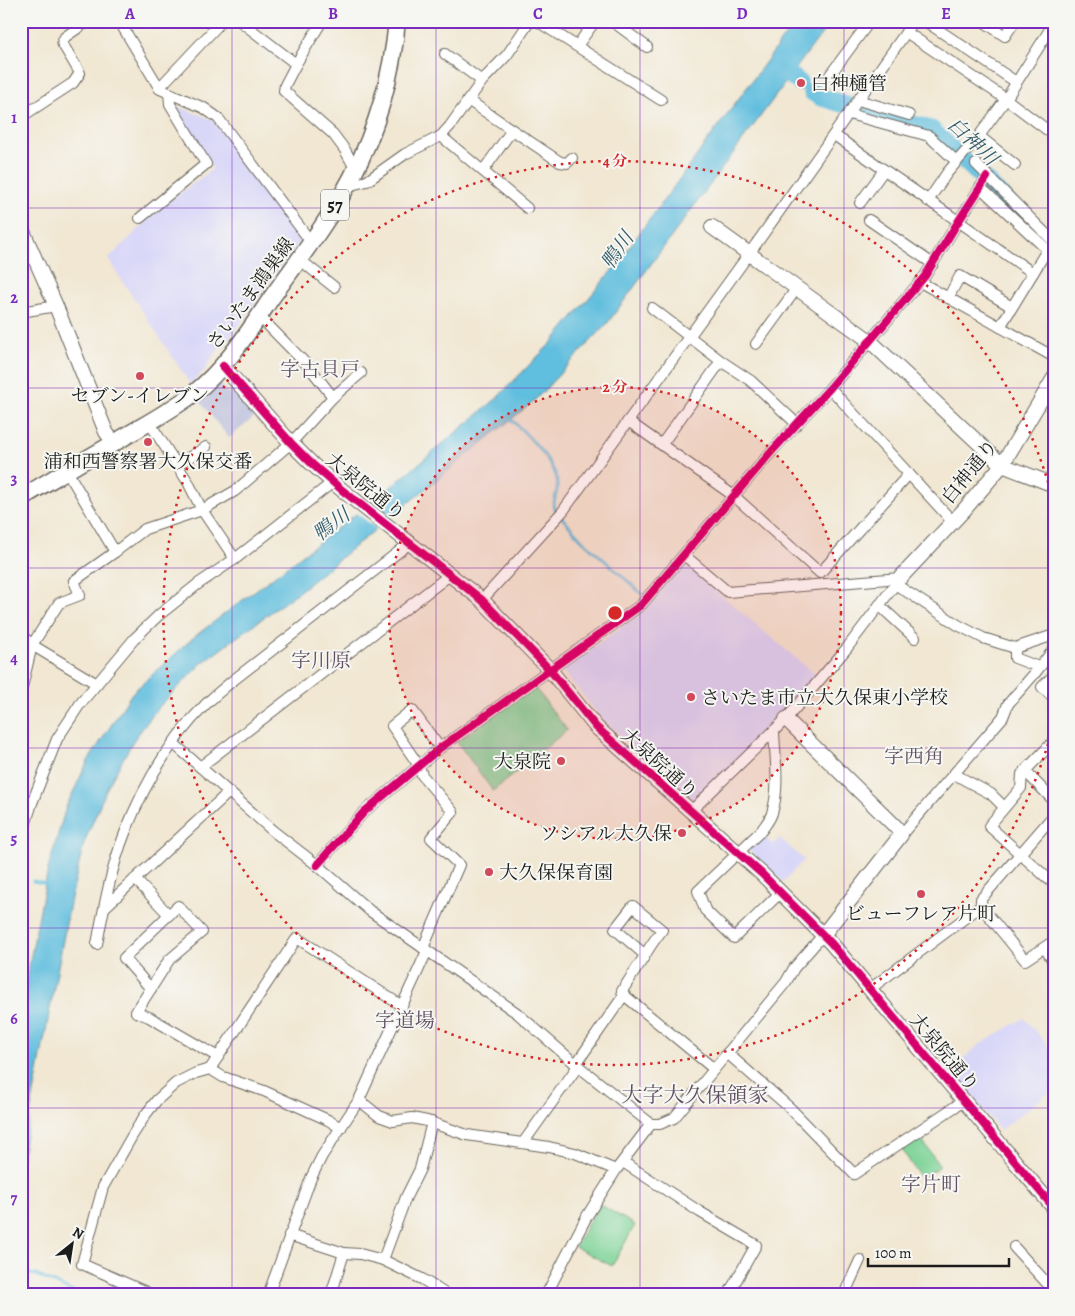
<svg xmlns="http://www.w3.org/2000/svg" width="1075" height="1316" font-family="Alegreya,'Noto Serif JP',serif">
	<rect width="100%" height="100%" fill="#f6f6f2"/>
	<filter id="ink" filterUnits="userSpaceOnUse"><feTurbulence type="fractalNoise" baseFrequency=".02" numOctaves="2"/><feDisplacementMap in="SourceGraphic" scale="10" xChannelSelector="R" yChannelSelector="G"/><feConvolveMatrix kernelMatrix="1 2 1 2 8 2 1 2 1" color-interpolation-filters="sRGB"/></filter>
	<filter id="wash" filterUnits="userSpaceOnUse"><feTurbulence type="fractalNoise" baseFrequency=".0096" numOctaves="4" result="noise"/><feDisplacementMap in="SourceGraphic" scale="20" xChannelSelector="R" yChannelSelector="G"/><feGaussianBlur stdDeviation="1.12" result="paint"/><feColorMatrix in="noise" values="0 0 0 0 0 0 0 0 0 0 0 0 0 0 0 0 0 1.4 0 .05"/><feComposite in="paint" operator="in"/></filter>
	<g filter="url(#wash)">
		<rect width="100%" height="100%" fill="#f1e7d2"/>
		<!-- built -->
		<g fill="#d9d7f8">
			<polygon points="173,105 214,120 302,240 287,258 223,348 220,347 207,365 206,369 190,384 108,259 160,208 213,169"/>
			<polygon points="683,563 816,675 779,719 693,801 602,719 562,670 641,612"/>
			<polygon points="762,834 773,845 780,838 804,860 783,882 748,849"/>
			<polygon points="1024,1018 1054,1052 1054,1089 1000,1130 950,1070 979,1045"/>
		</g>
		<!-- industrial -->
		<polygon fill="#c0c2dd" points="218,382 228,393 233,389 256,416 229,438 198,399"/>
		<!-- green -->
		<g fill="#7dd397" stroke="#4c785a">
			<polygon points="533,685 567,730 493,791 457,742"/>
			<polygon points="919,1136 940,1166 921,1179 901,1148"/>
			<polygon points="599,1204 635,1225 612,1266 575,1247"/>
		</g>
		<!-- water -->
		<polygon fill="#60bede" stroke="#3e6d7d" points="796,21 831,21 606,325 535,400 301,590 202,663 157,709 133,741 107,788 84,843 71,898 21,1162 21,1006 48,869 66,807 88,761 132,693 194,637 385,492 495,400 553,341 613,269"/>
		<!-- pier -->
		<polygon fill="#f1e7d2" points="370,500 394,518 379,530 355,512"/>
		<g fill="none" stroke-linecap="round" stroke-linejoin="round">
			<!-- stream -->
			<g stroke="#60bede" stroke-width="3">
				<path d="M 509,417 C 525,433 551,457 557,479 C 559,488 555,498 553,506 L 556,511 L 581,539 L 642,594"/>
				<polyline points="33,881 47,884"/>
				<polyline points="24,1273 36,1275 80,1295"/>
			</g>
			<!-- river -->
			<g stroke="#60bede" stroke-width="18">
				<polyline points="778,66 799,82"/>
				<polyline points="812,92 820,97 932,130 989,184 1054,249"/>
			</g>
		</g>
	</g>
	<g filter="url(#ink)">
		<g fill="none" stroke-linecap="round" stroke-linejoin="round">
			<!-- street casing -->
			<g stroke="#67635c" stroke-width="12">
				<g id="street">
					<polyline points="119,21 160,89 204,108 218,118 311,242"/>
					<polyline points="240,21 296,64 285,85 284,91 333,134 345,150 356,170"/>
					<polyline points="537,21 661,100"/>
					<polyline points="612,21 647,47"/>
					<polyline points="925,21 1016,82"/>
					<polyline points="983,21 1005,36 1015,21"/>
					<polyline points="906,32 1006,99 1054,135"/>
					<polyline points="577,46 595,21"/>
					<polyline points="445,54 482,81"/>
					<polyline points="296,64 322,21"/>
					<polyline points="869,86 830,75 870,21"/>
					<polyline points="159,88 222,21"/>
					<polyline points="468,100 560,162 567,163 572,158"/>
					<polyline points="858,100 909,115"/>
					<polyline points="849,114 929,136 956,161"/>
					<polyline points="21,117 73,83 80,73 62,43 65,37 88,21"/>
					<polyline points="834,135 1033,273"/>
					<polyline points="441,136 527,208"/>
					<polyline points="979,136 1015,165"/>
					<polyline points="976,164 1054,242"/>
					<polyline points="483,171 512,130"/>
					<polyline points="347,186 367,181 405,154 441,136 450,126 482,81 507,55 530,21"/>
					<polyline points="980,187 1054,256"/>
					<polyline points="928,201 947,173 979,136 1006,99 1054,23"/>
					<polyline points="860,203 884,170"/>
					<polyline points="140,218 206,164 170,104 169,93"/>
					<polyline points="869,220 933,264"/>
					<polyline points="299,259 334,287"/>
					<polyline points="920,282 1054,357"/>
					<polyline points="948,298 960,276 1012,307"/>
					<polyline points="652,308 721,361 662,444"/>
					<polyline points="21,312 56,306"/>
					<polyline points="259,316 310,368 333,397"/>
					<polyline points="1000,327 1047,250"/>
					<polyline points="756,344 797,288"/>
					<polyline points="721,361 751,381 797,424"/>
					<polyline points="830,388 953,522"/>
					<polyline points="628,421 734,496 820,573 909,474"/>
					<polyline points="149,422 188,482 202,510 235,559"/>
					<polyline points="177,465 206,447"/>
					<polyline points="67,471 115,552 145,529 202,510 235,491 291,443 333,397 361,373"/>
					<polyline points="684,555 728,592 900,578"/>
					<polyline points="895,584 958,625 983,638 1015,648 1054,635"/>
					<polyline points="482,600 563,511 749,254 914,21"/>
					<polyline points="879,605 915,638"/>
					<polyline points="21,635 32,645 21,691"/>
					<polyline points="1035,673 1054,649"/>
					<polyline points="1054,675 1042,687 1054,698"/>
					<polyline points="97,684 32,645 59,603 80,595 74,581 115,552"/>
					<path d="M 774,731 C 775,757 780,788 772,813 C 770,820 765,825 762,830 L 698,891 L 705,910 L 734,938 L 780,893"/>
					<polyline points="1054,741 1022,774 1021,788 989,826 1054,884"/>
					<polyline points="173,743 273,831 317,865 370,911 517,1013 578,1066 651,1124"/>
					<polyline points="200,767 451,574"/>
					<polyline points="1025,771 1054,801"/>
					<polyline points="954,774 991,794 1004,807"/>
					<polyline points="690,812 786,719 847,648 900,578"/>
					<polyline points="901,835 1003,717 1008,704 1035,673 1036,666 1015,658 1015,648"/>
					<polyline points="21,838 32,803 57,739 80,704 135,638 159,615 198,584 235,559 333,482"/>
					<polyline points="317,865 364,812 440,748 641,605 772,451 830,388 925,276 958,222 987,177"/>
					<polyline points="135,879 169,915"/>
					<polyline points="981,906 981,899 1054,815"/>
					<polyline points="105,907 229,792"/>
					<path d="M 97,944 C 104,907 111,868 125,833 C 143,787 170,740 206,704 C 214,696 223,689 231,682 L 410,543"/>
					<polyline points="423,948 459,865 431,838 453,812 422,775 419,766 392,726 412,710 440,748"/>
					<polyline points="1045,948 1054,963"/>
					<path d="M 645,955 L 615,929 L 633,906 L 662,930 C 656,938 649,947 644,957 L 622,991 L 624,995 L 714,1069"/>
					<polyline points="151,989 124,958 178,906 202,932 169,960 136,1012 149,1017 218,1057"/>
					<polyline points="870,989 981,906 1025,960 1054,941"/>
					<polyline points="727,1053 790,1108 854,1174 965,1100"/>
					<polyline points="576,1064 624,995"/>
					<polyline points="210,1069 223,1077 264,1091 328,1120 341,1128"/>
					<polyline points="359,1100 379,1116 393,1121 412,1118 427,1121 467,1135 549,1147 575,1153 616,1170"/>
					<polyline points="523,1143 578,1066"/>
					<polyline points="623,1162 700,1212 756,1245 728,1295"/>
					<polyline points="289,1235 344,1253 360,1254 383,1260 422,1279 447,1295"/>
					<polyline points="1014,1247 1054,1291"/>
					<polyline points="383,1260 406,1197 420,1169 432,1122"/>
					<polyline points="153,1295 82,1264 103,1187 132,1136 146,1114 157,1100 176,1083 196,1073 210,1069 297,938 402,1006"/>
					<polyline points="268,1295 311,1178 322,1156 359,1100 427,951"/>
					<polyline points="331,1295 344,1253"/>
					<polyline points="546,1295 587,1216 616,1170 651,1124 660,1124 674,1118 786,982 794,968 823,935"/>
					<polyline points="844,1295 860,1260"/>
				</g>
			</g>
			<!-- secondary casing -->
			<g stroke="#67635c" stroke-width="16">
				<g id="secondary">
					<polyline points="21,227 56,306 106,432 114,443"/>
					<polyline points="712,227 870,341 1002,465 1054,485"/>
					<polyline points="223,366 291,443 312,464 342,490 482,600 550,670 596,727 762,874 831,943 1054,1208"/>
					<polyline points="900,578 964,510 1002,465 1054,378"/>
					<polyline points="786,719 896,827 901,835 823,935"/>
				</g>
			</g>
			<!-- primary casing -->
			<g stroke="#67635c" stroke-width="19">
				<path id="primary" d="M 21,498 C 53,479 84,460 116,442 C 142,426 169,412 193,394 C 226,368 249,331 272,297 C 300,258 330,219 352,177 C 377,129 392,75 397,21"/>
			</g>
			<!-- street -->
			<use href="#street" stroke="#fff" stroke-width="10"/>
			<!-- secondary -->
			<use href="#secondary" stroke="#fff" stroke-width="14"/>
			<!-- primary -->
			<use href="#primary" stroke="#fff" stroke-width="16"/>
			<!-- cycleway casing -->
			<g stroke="#f6f6f2" stroke-width="11">
				<g id="cycleway">
					<polyline points="223,366 291,443 312,464 342,490 482,600 550,670 596,727 762,874 831,943 1054,1208"/>
					<polyline points="317,865 364,812 440,748 641,605 772,451 830,388 925,276 958,222 987,177"/>
				</g>
			</g>
			<!-- cycleway -->
			<use href="#cycleway" stroke="#d6006c" stroke-width="8"/>
		</g>
	</g>
	<!-- grid -->
	<path fill="none" stroke="#7b2cbf" stroke-width="1" stroke-opacity="0.55" d="M 232,21 L 232,1295M 436,21 L 436,1295M 640,21 L 640,1295M 844,21 L 844,1295M 21,208 L 1054,208M 21,388 L 1054,388M 21,568 L 1054,568M 21,748 L 1054,748M 21,928 L 1054,928M 21,1108 L 1054,1108"/>
	<!-- distance rings -->
	<circle cx="615" cy="613" r="226" fill="#d62828" fill-opacity=".12"/>
	<g fill="none" stroke="#d62828" stroke-width="2.5" stroke-dasharray="2.5 5">
		<circle cx="615" cy="613" r="226"/>
		<path d="M1054 722A452 452 0 1 1 1054 504"/>
	</g>
	<!-- markers -->
	<g fill="#d1495b" stroke="#f6f6f2" stroke-width="2">
		<circle cx="801" cy="83" r="5"/>
		<circle cx="140" cy="376" r="5"/>
		<circle cx="148" cy="442" r="5"/>
		<circle cx="691" cy="697" r="5"/>
		<circle cx="561" cy="761" r="5"/>
		<circle cx="682" cy="833" r="5"/>
		<circle cx="489" cy="872" r="5"/>
		<circle cx="921" cy="894" r="5"/>
	</g>
	<g text-anchor="middle" stroke-width="4" stroke-linejoin="round" paint-order="stroke">
		<!-- shield labels -->
		<rect fill="#f6f6f2" stroke="#5d5d5c" stroke-width="1" x="321" y="189.5" width="28" height="31" rx="4"/>
		<g font-size="18" font-weight="bold" fill="#1c1c1c">
			<text x="335" y="211">57</text>
		</g>
		<!-- poi labels -->
		<g font-size="19" fill="#1c1c1c" stroke="#f6f6f2" text-anchor="start">
			<text x="811" y="90">白神樋管</text>
			<text x="140" y="402" text-anchor="middle">セブン-イレブン</text>
			<text x="148" y="468" text-anchor="middle">浦和西警察署大久保交番</text>
			<text x="701" y="704">さいたま市立大久保東小学校</text>
			<text x="551" y="768" text-anchor="end">大泉院</text>
			<text x="672" y="840" text-anchor="end">ソシアル大久保</text>
			<text x="499" y="879">大久保保育園</text>
			<text x="921" y="920" text-anchor="middle">ビューフレア片町</text>
		</g>
		<!-- street labels -->
		<g font-size="19" fill="#1c1c1c" stroke="#f6f6f2">
			<text transform="translate(250 293) rotate(-54)" y="7">さいたま鴻巣線</text>
			<text transform="translate(969 471) rotate(-51)" y="7">白神通り</text>
			<text transform="translate(366 486) rotate(39)" y="7">大泉院通り</text>
			<text transform="translate(660 763) rotate(42)" y="7">大泉院通り</text>
			<text transform="translate(945 1052) rotate(50)" y="7">大泉院通り</text>
		</g>
		<!-- water labels -->
		<g font-size="20" font-style="italic" fill="#375d6a" stroke="#f6f6f2">
			<text transform="translate(973 141) rotate(43)" y="7">白神川</text>
			<text transform="translate(617 250) rotate(-55)" y="7">鴨川</text>
			<text transform="translate(331 524) rotate(-37)" y="7">鴨川</text>
		</g>
		<!-- neighbourhood labels -->
		<g font-size="20" fill="#605062" stroke="#f6f6f2">
			<text x="320" y="376">字古貝戸</text>
			<text x="321" y="667">字川原</text>
			<text x="914" y="763">字西角</text>
			<text x="405" y="1027">字道場</text>
			<text x="931" y="1191">字片町</text>
		</g>
		<!-- quarter labels -->
		<g font-size="21" fill="#605062" stroke="#f6f6f2">
			<text x="695" y="1102">大字大久保領家</text>
		</g>
	</g>
	<circle cx="615" cy="613" r="8" fill="#d62828" stroke="#f6f6f2" stroke-width="2.5"/>
	<g font-size="15" text-anchor="middle" font-weight="bold" fill="#d62828" stroke="#f6f6f2" stroke-width="4" stroke-linejoin="round" paint-order="stroke">
		<text x="615" y="166">4 分</text>
		<text x="615" y="392">2 分</text>
	</g>
	<!-- margin -->
	<rect width="1075" height="1316" fill="none" stroke="#f6f6f2" stroke-width="55"/>
	<!-- north arrow -->
	<g transform="translate(72 1244) rotate(30)" stroke="#f6f6f2" stroke-width="4" paint-order="stroke">
	<path d="M0-4L9 19L0 12L-9 19Z" fill="#1c1c1c"/>
	<text y="-8" font-size="14" font-weight="bold" text-anchor="middle" fill="#1c1c1c">N</text>
	</g>
	<!-- scale -->
	<path d="M868 1258v8h141v-8" fill="none" stroke="#1c1c1c" stroke-width="2.5"/>
	<text x="875" y="1258" font-size="15" fill="#1c1c1c" stroke="#f6f6f2" stroke-width="4" paint-order="stroke">100 m</text>
	<rect x="28" y="28" width="1020" height="1260" fill="none" stroke="#7b2cbf" stroke-width="2"/>
	<g font-size="16" text-anchor="middle" font-weight="bold" fill="#7b2cbf">
		<text x="130" y="19">A</text>
		<text x="333" y="19">B</text>
		<text x="538" y="19">C</text>
		<text x="742" y="19">D</text>
		<text x="946" y="19">E</text>
		<text x="14" y="123">1</text>
		<text x="14" y="303">2</text>
		<text x="14" y="484">3</text>
		<text x="14" y="664">4</text>
		<text x="14" y="844">5</text>
		<text x="14" y="1024">6</text>
		<text x="14" y="1204">7</text>
	</g>
</svg>
